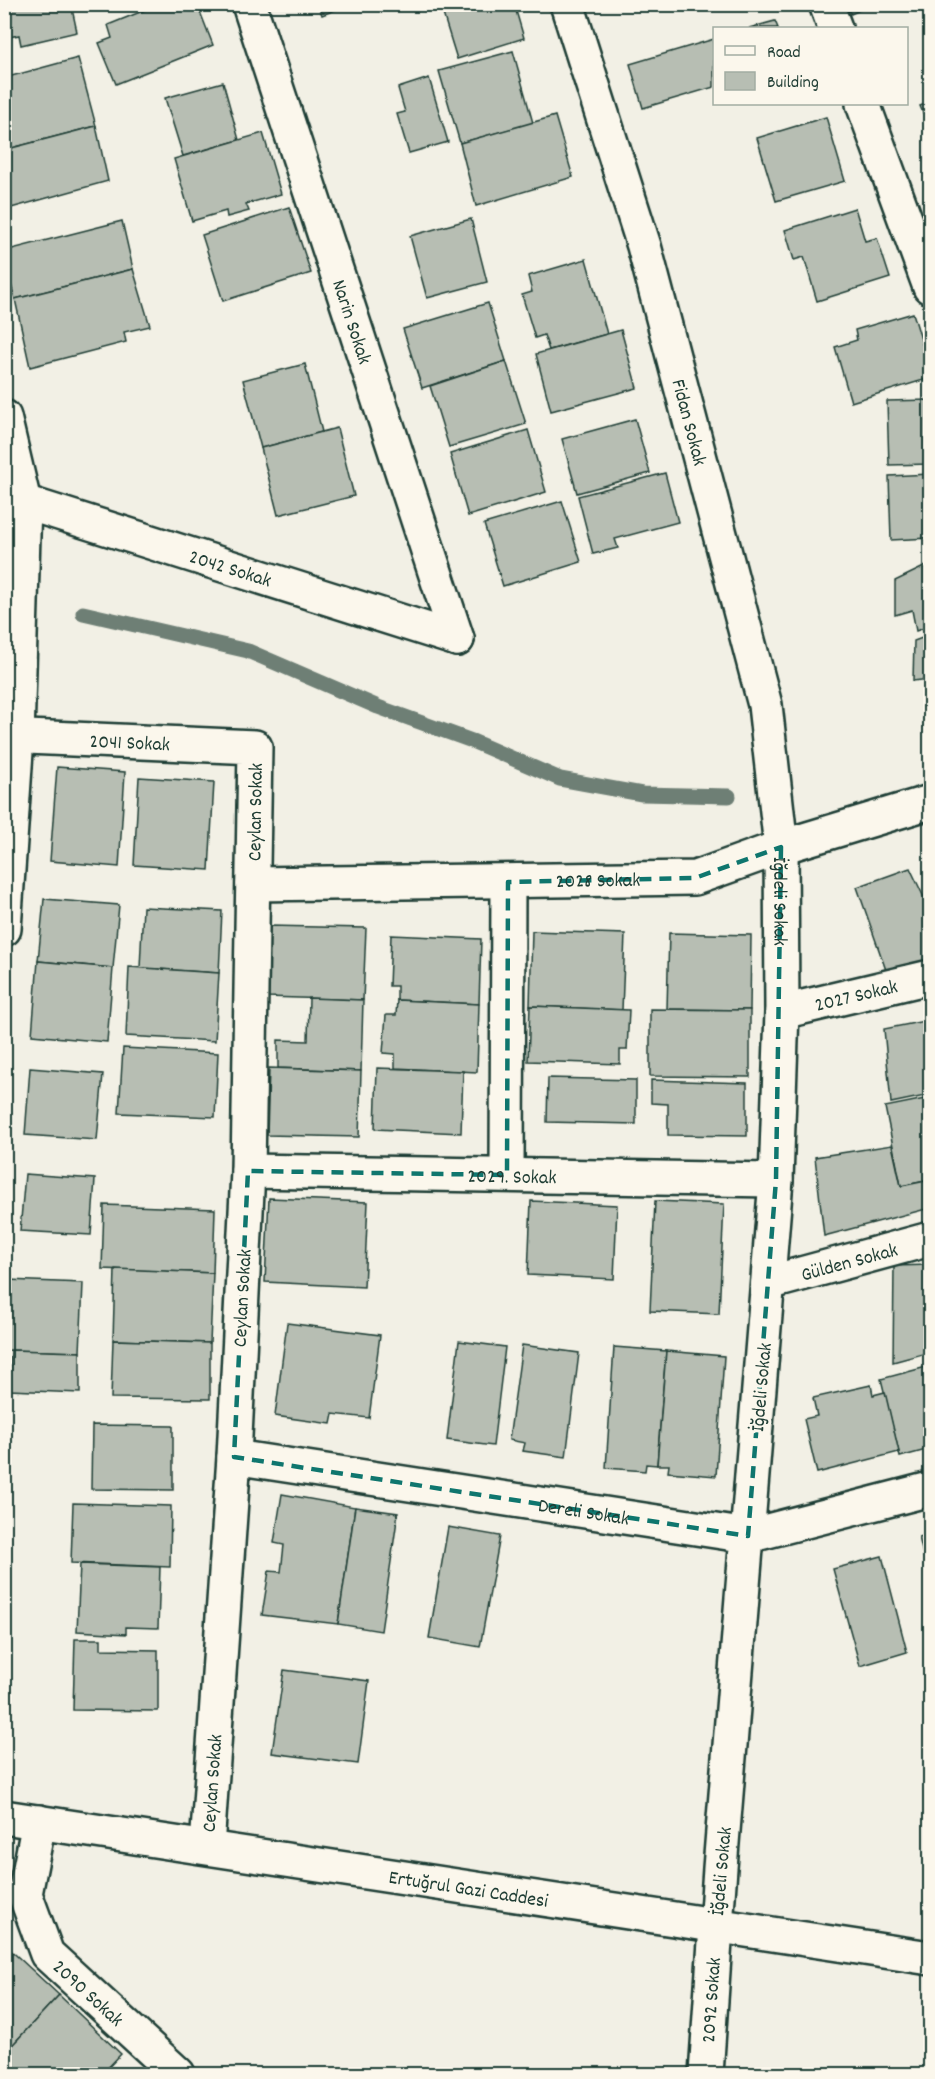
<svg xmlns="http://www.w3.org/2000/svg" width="935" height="2079" font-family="Dekko,sans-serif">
	<rect width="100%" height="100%" fill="#f2f0e5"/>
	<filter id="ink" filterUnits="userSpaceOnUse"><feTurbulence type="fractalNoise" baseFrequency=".0167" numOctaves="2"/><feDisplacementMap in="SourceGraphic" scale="12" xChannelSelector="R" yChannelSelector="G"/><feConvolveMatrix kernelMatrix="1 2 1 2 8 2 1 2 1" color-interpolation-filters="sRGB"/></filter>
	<g filter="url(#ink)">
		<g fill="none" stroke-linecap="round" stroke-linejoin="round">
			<!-- stream -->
			<polyline stroke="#6e7f75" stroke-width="15" points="83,613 248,651 378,707 472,741 560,779 642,794 729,796"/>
		</g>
		<!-- building -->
		<g fill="#b7beb3" stroke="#1f3d34" stroke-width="1.5">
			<polygon points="4,4 71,4 77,32 21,45 19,35 4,38"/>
			<polygon points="160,4 197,4 213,45 116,84 99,43 112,38 108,25"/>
			<polygon points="318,4 351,4 322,15"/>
			<polygon points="440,4 514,4 524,38 457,59"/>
			<polygon points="847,4 873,4 851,14"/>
			<polygon points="775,21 778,28 749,28"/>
			<polygon points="714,39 714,87 643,108 630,64"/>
			<polygon points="513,51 533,123 460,143 439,71"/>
			<polygon points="78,58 96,126 4,150 4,78"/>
			<polygon points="429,78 448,142 409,153 397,114 405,112 398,88"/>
			<polygon points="223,82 239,140 183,156 165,98"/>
			<polygon points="930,102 930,129 920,106"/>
			<polygon points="555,116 573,177 476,206 460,143"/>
			<polygon points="826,117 845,181 776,201 757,138"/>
			<polygon points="96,126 108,181 4,210 4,150"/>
			<polygon points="263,133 281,194 246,204 249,211 227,217 226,211 192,221 174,159"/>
			<polygon points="289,207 311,273 223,301 202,235"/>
			<polygon points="855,208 865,241 877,238 890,278 817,301 804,257 794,260 785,230"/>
			<polygon points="471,219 487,282 427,298 410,236"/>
			<polygon points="122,221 133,269 15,299 4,258 4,251"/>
			<polygon points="586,259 607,334 549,350 544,335 535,338 522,295 532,292 528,276"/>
			<polygon points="133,269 150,326 124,332 126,342 30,367 15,299"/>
			<polygon points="488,303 506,361 422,388 403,329"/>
			<polygon points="913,313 930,369 930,378 851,402 835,347 857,340 855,330"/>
			<polygon points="621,330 637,388 551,411 536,354"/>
			<polygon points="506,361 526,424 449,447 430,386"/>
			<polygon points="305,364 322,432 261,448 243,380"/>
			<polygon points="930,400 930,464 889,465 887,401"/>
			<polygon points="635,419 650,473 577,493 562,439"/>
			<polygon points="337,428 354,496 278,515 261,448"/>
			<polygon points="528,430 546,492 468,516 450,454"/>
			<polygon points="665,473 678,522 615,539 618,548 593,554 578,496"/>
			<polygon points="930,474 930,538 891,540 889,476"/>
			<polygon points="562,501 581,562 503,586 484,524"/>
			<polygon points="930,564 930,626 916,631 912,610 895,615 895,581"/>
			<polygon points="930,635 930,679 913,681 914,641"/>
			<polygon points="57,767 125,772 119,867 50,861"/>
			<polygon points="139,777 214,782 209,870 134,865"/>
			<polygon points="910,868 930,910 930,959 887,973 857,887"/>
			<polygon points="44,899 119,905 113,968 38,961"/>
			<polygon points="143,907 222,911 219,973 140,968"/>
			<polygon points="269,926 366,928 363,1000 267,997"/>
			<polygon points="532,931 625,934 622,1010 530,1006"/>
			<polygon points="669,933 751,935 750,1010 667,1009"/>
			<polygon points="391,935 481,939 479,1004 397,1000 397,986 389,986"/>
			<polygon points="38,961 113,968 107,1042 32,1035"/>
			<polygon points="129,967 219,973 215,1041 126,1036"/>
			<polygon points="309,998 363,1000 361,1071 278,1068 278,1040 308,1041"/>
			<polygon points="397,1000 479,1004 477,1072 395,1068 395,1054 383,1053 386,1015 396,1015"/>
			<polygon points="530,1006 629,1010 627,1050 620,1050 620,1064 528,1061"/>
			<polygon points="650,1009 750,1010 750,1077 650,1076"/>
			<polygon points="930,1020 930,1095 891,1103 884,1029"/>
			<polygon points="123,1048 218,1053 215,1117 119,1113"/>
			<polygon points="30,1068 103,1074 97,1140 25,1135"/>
			<polygon points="269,1068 361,1071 359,1137 267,1135"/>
			<polygon points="377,1068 463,1071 461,1133 375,1129"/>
			<polygon points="548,1078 636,1080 636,1124 547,1122"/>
			<polygon points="651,1080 747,1083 747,1136 668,1135 668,1104 651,1103"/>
			<polygon points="930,1098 930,1205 926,1181 901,1186 885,1107"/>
			<polygon points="892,1145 901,1186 926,1181 930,1208 824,1236 815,1157"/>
			<polygon points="25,1174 95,1179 91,1235 20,1231"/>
			<polygon points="269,1198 368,1202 364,1287 265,1282"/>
			<polygon points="531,1201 617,1205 614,1279 528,1275"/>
			<polygon points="655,1201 724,1204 719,1314 650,1311"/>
			<polygon points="104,1205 215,1209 213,1273 102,1269"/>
			<polygon points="930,1265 930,1352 893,1362 894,1266"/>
			<polygon points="115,1269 213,1273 210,1343 113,1340"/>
			<polygon points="7,1280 83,1283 80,1352 4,1350"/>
			<polygon points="287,1323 380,1335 369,1418 333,1414 331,1424 275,1416"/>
			<polygon points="113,1340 210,1343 210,1399 111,1398"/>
			<polygon points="459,1341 505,1347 493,1446 447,1440"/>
			<polygon points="522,1345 579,1353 566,1457 523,1451 525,1443 509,1440"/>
			<polygon points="614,1347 666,1351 657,1465 646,1464 645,1471 606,1468"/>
			<polygon points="11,1350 80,1352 80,1393 9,1390"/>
			<polygon points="666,1351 724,1356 716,1476 668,1472 669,1465 657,1465"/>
			<polygon points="930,1366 930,1449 900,1457 881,1379"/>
			<polygon points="871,1385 873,1395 885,1392 899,1452 817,1473 804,1419 817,1416 813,1398"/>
			<polygon points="92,1425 173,1426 173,1490 91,1489"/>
			<polygon points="282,1494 355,1507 338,1624 262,1615 269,1571 281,1572 284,1545 274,1543"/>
			<polygon points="73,1503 171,1506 170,1567 71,1563"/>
			<polygon points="355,1507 398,1513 381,1631 338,1624"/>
			<polygon points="448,1527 500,1536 480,1647 429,1638"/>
			<polygon points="930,1534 930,1585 919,1537"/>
			<polygon points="882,1556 907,1652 860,1666 833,1569"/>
			<polygon points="80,1564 160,1567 158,1628 126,1627 126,1634 77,1631"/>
			<polygon points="75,1639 101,1639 101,1649 158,1650 158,1711 73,1710"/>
			<polygon points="284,1670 369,1681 358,1764 272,1753"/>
			<polygon points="4,1944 59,1995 4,2054"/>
			<polygon points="59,1995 121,2054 102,2074 15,2074 4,2064 4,2054"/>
		</g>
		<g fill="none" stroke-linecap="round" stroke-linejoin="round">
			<!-- minor casing -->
			<g stroke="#1f3d34" stroke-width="38">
				<g id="minor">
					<path id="s1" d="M 249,4 L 457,639"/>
					<path id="s2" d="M 567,4 L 644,246 L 765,705 L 781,847 L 782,1012 L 776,1180 L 720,1868 L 706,2074"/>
					<polyline points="826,4 835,28"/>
					<polyline points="863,104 930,287"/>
					<polyline points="4,417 24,502 17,737 4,929"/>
					<path id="s3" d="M 4,499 L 24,502 L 457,639"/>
					<path id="s4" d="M 4,736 L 255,747 L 248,1171 L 234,1457 L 207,1847"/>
					<path id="s5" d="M 253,884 L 695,878 L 781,847 L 930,802"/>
					<path id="s6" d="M 782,1012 L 930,977"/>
					<path id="s7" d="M 248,1171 L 776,1180"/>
					<polyline points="507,1175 508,882"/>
					<path id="s8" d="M 768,1283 L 930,1239"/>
					<path id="s9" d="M 234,1457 L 748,1536 L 930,1489"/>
					<path id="s10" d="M 39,1822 L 25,1894 L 47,1954 L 178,2074"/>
				</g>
			</g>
			<!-- secondary casing -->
			<g stroke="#1f3d34" stroke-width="38">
				<g id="secondary">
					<path id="s11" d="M 4,1817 L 930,1958"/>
				</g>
			</g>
			<!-- minor -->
			<use href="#minor" stroke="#fbf7ec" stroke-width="33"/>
			<!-- secondary -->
			<use href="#secondary" stroke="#fbf7ec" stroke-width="33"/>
		</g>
	</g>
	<!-- marked area -->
	<path fill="none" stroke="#0f766e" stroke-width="4.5" stroke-dasharray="12 8" stroke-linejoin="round" d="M 781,847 L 776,1180 L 748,1536 L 234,1457 L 248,1171 L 507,1175 L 508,882 L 695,878 Z"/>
	<g text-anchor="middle" stroke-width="6" stroke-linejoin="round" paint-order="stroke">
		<!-- street labels -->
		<g font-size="20" fill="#1f3d34" stroke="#fbf7ec">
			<text dy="7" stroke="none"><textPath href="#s1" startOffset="334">Narin Sokak</textPath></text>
			<text dy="7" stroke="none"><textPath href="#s2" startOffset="436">Fidan Sokak</textPath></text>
			<text dy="7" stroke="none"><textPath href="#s3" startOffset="237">2042 Sokak</textPath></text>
			<text dy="7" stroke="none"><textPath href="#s4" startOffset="126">2041 Sokak</textPath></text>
			<text transform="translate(254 812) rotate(-89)" y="7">Ceylan Sokak</text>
			<text dy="7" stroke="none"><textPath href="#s5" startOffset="345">2028 Sokak</textPath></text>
			<text dy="7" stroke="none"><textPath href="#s2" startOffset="926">İğdeli Sokak</textPath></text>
			<text dy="7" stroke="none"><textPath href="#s6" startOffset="76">2027 Sokak</textPath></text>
			<text dy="7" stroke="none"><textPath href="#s7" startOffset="264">2029. Sokak</textPath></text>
			<text dy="7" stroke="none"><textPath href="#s8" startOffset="84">Gülden Sokak</textPath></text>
			<text transform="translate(241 1298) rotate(-87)" y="7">Ceylan Sokak</text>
			<text transform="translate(760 1387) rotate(-85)" y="7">İğdeli Sokak</text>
			<text dy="7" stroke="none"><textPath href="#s9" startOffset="354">Dereli Sokak</textPath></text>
			<text transform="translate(211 1783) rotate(-86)" y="7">Ceylan Sokak</text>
			<text transform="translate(720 1871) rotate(-85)" y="7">İğdeli Sokak</text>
			<text dy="7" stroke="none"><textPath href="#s11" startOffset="470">Ertuğrul Gazi Caddesi</textPath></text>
			<text dy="7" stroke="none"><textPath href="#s10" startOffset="194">2090 Sokak</textPath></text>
			<text transform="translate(710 2000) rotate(-86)" y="7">2092 Sokak</text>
		</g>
	</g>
	<!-- margin -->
	<rect width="935" height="2079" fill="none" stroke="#fbf7ec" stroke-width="24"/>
	<rect x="12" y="12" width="911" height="2055" fill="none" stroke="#1f3d34" stroke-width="2" filter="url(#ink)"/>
	<!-- legend -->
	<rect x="713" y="27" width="195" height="78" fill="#fbf7ec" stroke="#a3ada2" stroke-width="1.5"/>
	<rect x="725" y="46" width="30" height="9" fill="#fbf7ec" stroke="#a3ada2" stroke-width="1.5"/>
	<text x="767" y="57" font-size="18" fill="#1f3d34">Road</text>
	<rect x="725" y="72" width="30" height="18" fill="#b7beb3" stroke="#a3ada2" stroke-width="1.5"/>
	<text x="767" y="87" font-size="18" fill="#1f3d34">Building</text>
</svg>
